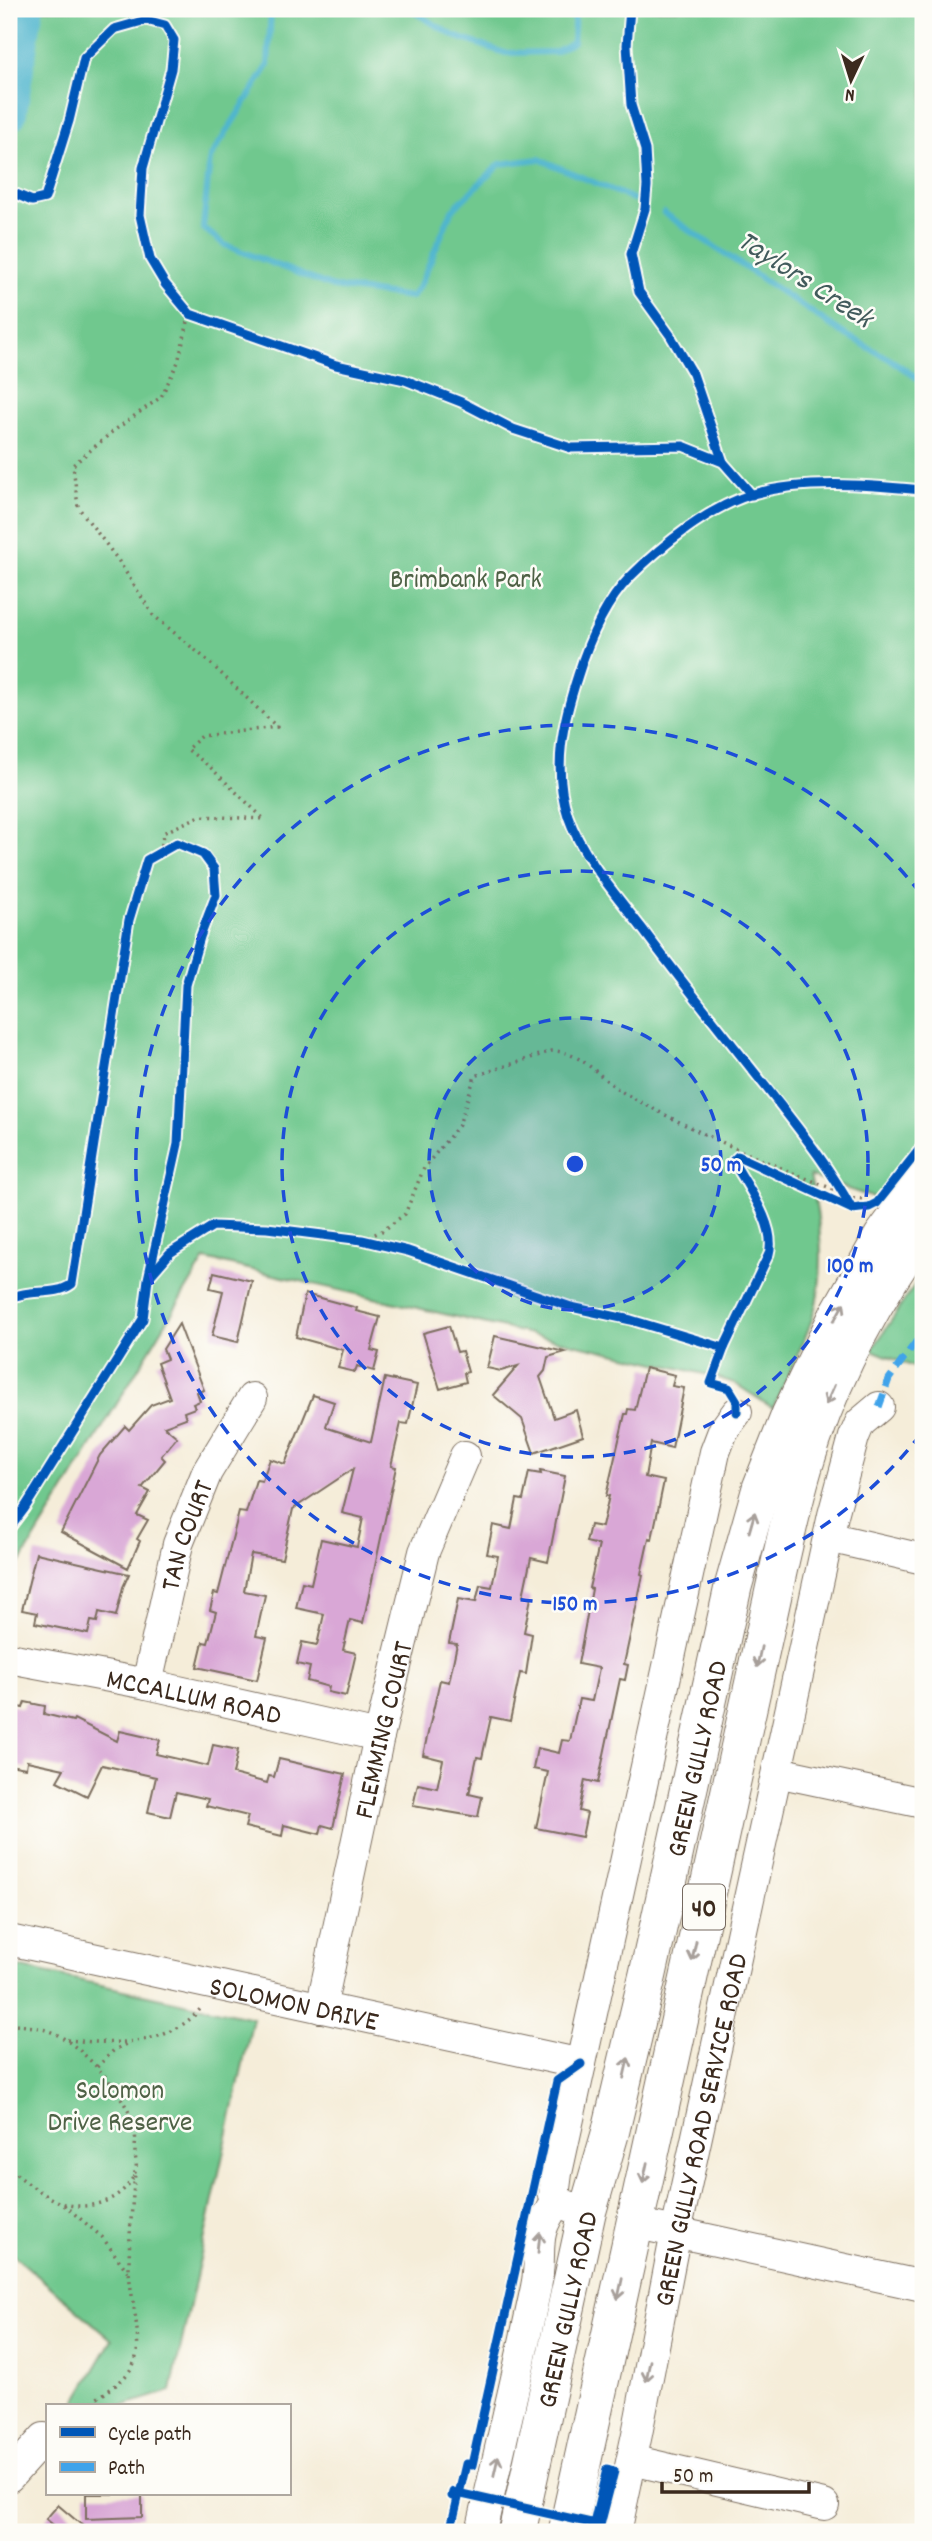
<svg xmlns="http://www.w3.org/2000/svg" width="932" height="2541" font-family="Dekko,sans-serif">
	<rect width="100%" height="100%" fill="#fdfcf7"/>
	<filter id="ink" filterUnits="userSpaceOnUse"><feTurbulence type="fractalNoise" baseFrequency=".0143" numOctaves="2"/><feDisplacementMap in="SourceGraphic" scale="14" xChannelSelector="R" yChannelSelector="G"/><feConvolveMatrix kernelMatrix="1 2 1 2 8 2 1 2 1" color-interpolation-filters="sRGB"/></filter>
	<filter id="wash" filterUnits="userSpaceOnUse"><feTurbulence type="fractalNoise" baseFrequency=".00686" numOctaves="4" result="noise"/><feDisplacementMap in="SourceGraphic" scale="28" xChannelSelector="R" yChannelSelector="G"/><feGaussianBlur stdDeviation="1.57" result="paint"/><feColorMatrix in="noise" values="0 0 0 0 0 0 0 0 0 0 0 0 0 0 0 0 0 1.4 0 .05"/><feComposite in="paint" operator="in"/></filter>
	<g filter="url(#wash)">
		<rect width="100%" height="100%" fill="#f5edd9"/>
		<!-- green -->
		<g fill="#70c88e" stroke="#567956" stroke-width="2">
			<path d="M 9,9 L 923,9 L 923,1145 L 880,1200 L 810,1176 C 821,1223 827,1272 812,1319 C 802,1349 786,1379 773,1408 L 734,1383 L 713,1376 L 205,1259 L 9,1581 Z"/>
			<polygon points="923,1272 923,1371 872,1350"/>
			<polygon points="9,1965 253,2018 171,2391 122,2406 73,2406 112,2340 9,2251"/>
		</g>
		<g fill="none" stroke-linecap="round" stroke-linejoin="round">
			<!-- stream -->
			<g stroke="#4fb5ce" stroke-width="6">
				<polyline points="271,9 268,66 210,158 203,228 225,245 333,287 412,297 421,283 452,210 500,164 539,159 633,199"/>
				<polyline points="409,9 454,36 505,53 555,52 573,42 575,9"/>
				<polyline points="664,213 841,332 891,360 923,382"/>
			</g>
			<!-- river -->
			<polyline stroke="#4fb5ce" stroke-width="35" points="9,114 26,9"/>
		</g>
		<g id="blocks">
			<!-- building -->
			<g fill="#d9a7d6">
				<polygon points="214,1272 252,1281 238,1342 212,1336 223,1291 210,1288"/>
				<polygon points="305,1294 357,1308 356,1311 380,1317 371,1350 379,1352 374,1371 357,1366 355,1372 338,1368 343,1350 296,1337"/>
				<polygon points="179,1324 204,1390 197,1392 200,1401 193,1404 195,1408 184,1412 186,1418 164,1426 177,1437 161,1456 165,1460 142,1488 150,1492 137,1515 148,1520 137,1539 140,1541 128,1568 61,1532 100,1455 125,1426 129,1430 151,1405 170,1398 157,1363 167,1359 163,1349"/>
				<polygon points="449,1326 457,1352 462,1351 468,1372 464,1373 466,1382 440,1389 423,1333"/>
				<polygon points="495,1336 565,1352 548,1357 545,1371 540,1377 554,1418 576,1410 583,1436 534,1453 522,1419 493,1395 518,1366 501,1371 487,1368"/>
				<polygon points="645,1368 675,1375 672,1386 684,1388 672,1448 651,1443 645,1477 664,1481 652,1539 649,1538 641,1574 643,1575 624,1664 628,1665 625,1680 620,1679 598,1783 585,1780 579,1811 587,1813 582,1837 536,1828 548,1772 533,1769 537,1748 559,1753 562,1740 570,1741 579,1699 592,1701 599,1668 578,1664 592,1589 589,1588 599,1545 586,1542 590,1525 602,1527 609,1496 606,1496 625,1414 627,1414 628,1409 635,1410"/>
				<polygon points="385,1378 417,1385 408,1424 401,1423 391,1466 396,1467 363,1623 350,1620 343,1650 356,1653 346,1696 328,1692 329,1687 307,1681 310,1667 297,1664 302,1642 317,1645 324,1614 296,1608 302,1582 311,1584 321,1539 357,1547 363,1518 342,1513 353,1469 293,1509 282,1559 251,1554 244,1591 265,1595 256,1636 267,1638 257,1680 197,1667 203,1642 208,1643 216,1612 210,1610 214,1593 218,1594 239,1512 246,1513 256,1480 262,1481 270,1459 285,1464 313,1395 334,1402 326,1426 328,1428 371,1442"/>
				<polygon points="540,1471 565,1476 548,1562 531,1558 523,1596 531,1598 524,1632 532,1634 526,1674 520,1673 510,1721 491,1717 482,1758 477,1757 469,1794 482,1797 478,1817 413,1806 418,1784 437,1788 443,1760 423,1755 440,1680 449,1682 457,1644 449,1643 458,1599 476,1602 480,1585 492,1587 498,1556 487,1554 493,1525 511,1529 517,1499 523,1500 529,1472 541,1474"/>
				<polygon points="36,1553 129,1574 123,1587 116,1616 99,1612 97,1622 91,1621 88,1634 35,1623 37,1613 22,1610"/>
				<polygon points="25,1702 45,1706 44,1714 73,1721 74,1719 117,1741 120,1731 160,1740 156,1754 208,1766 213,1745 238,1750 233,1774 267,1783 269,1776 274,1777 279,1759 345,1774 333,1828 322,1825 320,1834 284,1825 282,1836 245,1827 248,1816 206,1806 208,1799 176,1792 170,1817 148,1812 156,1777 102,1765 87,1796 57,1781 64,1769 27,1761 26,1768 9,1765 9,1705 23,1708"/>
				<polygon points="86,2494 142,2494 142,2517 86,2519"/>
				<polygon points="58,2505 90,2532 62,2532 46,2519"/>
			</g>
		</g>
	</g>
	<g filter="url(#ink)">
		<use href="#blocks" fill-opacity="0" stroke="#7c6e5f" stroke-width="2"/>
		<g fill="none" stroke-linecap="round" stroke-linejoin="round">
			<!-- minor casing -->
			<g stroke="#7c6e5f" stroke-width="32">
				<g id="minor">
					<polyline points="828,1537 923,1559"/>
					<path id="s1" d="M 9,1658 L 147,1684 L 379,1736"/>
					<path id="s2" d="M 147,1684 L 178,1544 L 207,1472 L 252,1398"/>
					<polyline points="777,1772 923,1803"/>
					<path id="s3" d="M 9,1940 L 581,2064"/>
					<path id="s4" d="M 321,2008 L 379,1736 L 424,1552 L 465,1456"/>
					<polyline points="587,2213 557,2202 554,2196 557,2173 715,1452 723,1431 737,1412"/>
					<polyline points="634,2223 923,2286"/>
					<polyline points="632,2460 824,2505"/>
					<polyline points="9,2477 44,2438"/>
					<path d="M 481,2532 C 499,2451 519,2369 536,2287 C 544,2249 530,2238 557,2202"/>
					<path id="s5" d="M 616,2532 L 637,2434 L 676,2232 L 833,1515 L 854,1437 L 860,1423 L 879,1407"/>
				</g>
			</g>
			<!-- major casing -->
			<g stroke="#7c6e5f" stroke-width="39">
				<g id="major">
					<path id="s6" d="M 517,2532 L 587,2213 L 610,2134 L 648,1974 L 733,1587 L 761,1488 L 790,1415 L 838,1315 L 883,1236 L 923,1182"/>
					<path d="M 567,2532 L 774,1590 C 783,1549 792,1507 804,1466 C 829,1381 872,1301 923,1229"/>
				</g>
			</g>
			<!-- path -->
			<g stroke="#7c6e5f" stroke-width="3.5" stroke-dasharray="2 5" stroke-linecap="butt">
				<polyline points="161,852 163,833 200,816 264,819 210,767 187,749 202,736 277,727 207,660 153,615 118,560 78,507 73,465 112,432 161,397 178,362 190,314"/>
				<polyline points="846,1197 863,1199 864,1207"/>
				<path d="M 362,1240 L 384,1230 L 405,1214 L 424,1168 L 459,1125 L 475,1076 L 552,1051 C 582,1051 600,1079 624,1093 C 696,1133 767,1163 843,1193"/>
				<path d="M 9,2025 C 24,2025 41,2027 56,2034 C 85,2049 130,2098 135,2131 C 136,2138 135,2146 135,2152 C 135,2157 137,2164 136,2169 C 129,2198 89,2213 62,2203 C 46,2197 20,2179 9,2167"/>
				<path d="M 67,2040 C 115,2044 168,2048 202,2007"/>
				<polyline points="97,2067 114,2050 128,2043"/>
				<polyline points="64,2205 102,2237 128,2272"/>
				<path d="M 86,2406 C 102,2394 126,2382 134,2363 C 144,2341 130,2296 129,2271 C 129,2238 132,2206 135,2173"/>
			</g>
			<!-- minor -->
			<use href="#minor" stroke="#fff" stroke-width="30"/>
			<!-- major -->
			<use href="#major" stroke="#fff" stroke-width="37"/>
			<!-- quiet -->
			<polyline stroke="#3fa3ea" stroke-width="7" stroke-dasharray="14 7" stroke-linecap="butt" points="879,1407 889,1379 923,1332"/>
			<!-- cycleway casing -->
			<g stroke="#fdfcf7" stroke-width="13">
				<g id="cycleway">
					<polyline points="630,9 627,45 631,105 645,150 647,186 645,209 631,254 639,292 670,335 693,374 723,462"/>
					<polyline points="9,191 32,201 45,198 69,121 84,58 114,29 146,20 165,25 174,40 171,69 143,168 140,215 150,259 165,284 190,314 336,365 405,380 461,402 513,429 571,448 683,446 723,462 752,495"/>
					<path d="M 852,1209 C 828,1164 797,1127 766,1087 C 724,1034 681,981 641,927 C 616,895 581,855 568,816 C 552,768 563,721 578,675 C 589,639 604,604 630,577 C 662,545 709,507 753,494 C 807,479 868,485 923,490"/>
					<polyline points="150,1276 170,1253 213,1226 267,1228 362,1240 408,1251 571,1307 631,1320 724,1348"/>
					<path d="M 9,1299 C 28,1288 55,1297 72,1284 L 129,920 L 147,860 L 177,843 L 203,854 L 214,869 L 216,895 L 200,937 L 186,985 L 178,1144 L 148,1279 L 143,1319 L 24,1509 L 9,1529"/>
					<path d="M 737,1412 L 737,1401 L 729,1388 L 711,1383 L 724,1348 L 769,1254 C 777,1226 747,1186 733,1161 L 738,1156 L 852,1209 L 869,1207 L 877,1203 L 923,1145"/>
					<polyline points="452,2496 453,2492 600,2525 614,2471 607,2469 592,2532"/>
					<polyline points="450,2532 466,2464 472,2465 557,2081 581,2064"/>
				</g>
			</g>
			<!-- cycleway -->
			<use href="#cycleway" stroke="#0057b8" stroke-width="9"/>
		</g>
		<!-- one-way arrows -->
		<defs><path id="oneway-shaft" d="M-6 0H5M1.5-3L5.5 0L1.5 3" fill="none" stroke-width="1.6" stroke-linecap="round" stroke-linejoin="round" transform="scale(1.75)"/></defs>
		<g stroke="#a79f9a">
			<use href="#oneway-shaft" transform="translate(839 1312) rotate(-61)"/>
			<use href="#oneway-shaft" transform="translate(830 1395) rotate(114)"/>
			<use href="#oneway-shaft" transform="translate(752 1522) rotate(-74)"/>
			<use href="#oneway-shaft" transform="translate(759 1657) rotate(102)"/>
			<use href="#oneway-shaft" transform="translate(694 1951) rotate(102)"/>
			<use href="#oneway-shaft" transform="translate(626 2068) rotate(-77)"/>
			<use href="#oneway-shaft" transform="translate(645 2173) rotate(102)"/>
			<use href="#oneway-shaft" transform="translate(539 2243) rotate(-84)"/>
			<use href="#oneway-shaft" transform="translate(620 2289) rotate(102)"/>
			<use href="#oneway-shaft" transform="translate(648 2371) rotate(101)"/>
			<use href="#oneway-shaft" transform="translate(496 2466) rotate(-77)"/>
		</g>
	</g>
	<!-- distance rings -->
	<circle cx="575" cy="1164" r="146" fill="#1d4ed8" fill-opacity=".12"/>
	<g fill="none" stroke="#1d4ed8" stroke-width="3.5" stroke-dasharray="12 9">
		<circle cx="575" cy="1164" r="146"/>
		<circle cx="575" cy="1164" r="293"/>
		<path d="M921 1434A439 439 0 1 1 921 894"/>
	</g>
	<g text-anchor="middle" stroke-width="5" stroke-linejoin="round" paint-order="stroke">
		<!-- shield labels -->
		<rect fill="#fdfcf7" stroke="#75695f" stroke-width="2" x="683" y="1884.5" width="42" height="45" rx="5"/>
		<g font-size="26" font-weight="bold" fill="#3b2a1e">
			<text x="704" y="1916">40</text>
		</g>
		<!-- park labels -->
		<g font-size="28" fill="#4e6145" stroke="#fdfcf7">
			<text x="466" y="587">Brimbank Park</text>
			<text x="120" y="2098">Solomon<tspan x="120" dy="32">Drive Reserve</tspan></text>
		</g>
		<!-- street labels -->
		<g font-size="28" fill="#3b2a1e" stroke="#fdfcf7">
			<text dy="10" stroke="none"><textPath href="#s2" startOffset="154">TAN COURT</textPath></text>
			<text dy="10" stroke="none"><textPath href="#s1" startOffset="189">MCCALLUM ROAD</textPath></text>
			<text dy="10" stroke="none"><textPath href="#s4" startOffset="285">FLEMMING COURT</textPath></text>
			<text dy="10" stroke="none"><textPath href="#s6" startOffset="794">GREEN GULLY ROAD</textPath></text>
			<text dy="10" stroke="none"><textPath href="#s3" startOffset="292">SOLOMON DRIVE</textPath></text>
			<text dy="10" stroke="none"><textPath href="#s5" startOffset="411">GREEN GULLY ROAD SERVICE ROAD</textPath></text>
			<text dy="10" stroke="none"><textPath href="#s6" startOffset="228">GREEN GULLY ROAD</textPath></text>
		</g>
		<!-- water labels -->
		<g font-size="30" font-style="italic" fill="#425b5c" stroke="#fdfcf7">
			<text transform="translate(806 278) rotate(33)" y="10">Taylors Creek</text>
		</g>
	</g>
	<circle cx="575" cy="1164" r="10" fill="#1d4ed8" stroke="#fdfcf7" stroke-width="3.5"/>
	<g font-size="21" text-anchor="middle" font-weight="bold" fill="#1d4ed8" stroke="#fdfcf7" stroke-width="5" stroke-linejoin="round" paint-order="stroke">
		<text x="721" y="1171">50 m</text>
		<text x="850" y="1272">100 m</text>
		<text x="575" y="1610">150 m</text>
	</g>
	<!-- margin -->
	<rect width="932" height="2541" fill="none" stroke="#fdfcf7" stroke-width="35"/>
	<!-- legend -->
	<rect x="46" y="2404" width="245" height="91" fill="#fdfcf7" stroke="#afa8a0" stroke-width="2"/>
	<rect x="60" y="2427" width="35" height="10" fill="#0057b8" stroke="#afa8a0" stroke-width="2"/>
	<text x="108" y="2440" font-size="21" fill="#3b2a1e">Cycle path</text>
	<rect x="60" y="2462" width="35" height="10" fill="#3fa3ea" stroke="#afa8a0" stroke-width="2"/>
	<text x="108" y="2474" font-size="21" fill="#3b2a1e">Path</text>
	<!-- north arrow -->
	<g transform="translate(851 80) rotate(184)" stroke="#fdfcf7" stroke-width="5" paint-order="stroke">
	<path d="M0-5L12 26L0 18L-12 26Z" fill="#3b2a1e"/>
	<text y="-10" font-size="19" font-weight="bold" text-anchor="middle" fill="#3b2a1e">N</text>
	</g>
	<!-- scale -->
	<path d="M662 2482v10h147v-10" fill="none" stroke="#3b2a1e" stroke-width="3.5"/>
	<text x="673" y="2482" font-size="21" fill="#3b2a1e" stroke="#fdfcf7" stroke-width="5" paint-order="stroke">50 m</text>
</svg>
